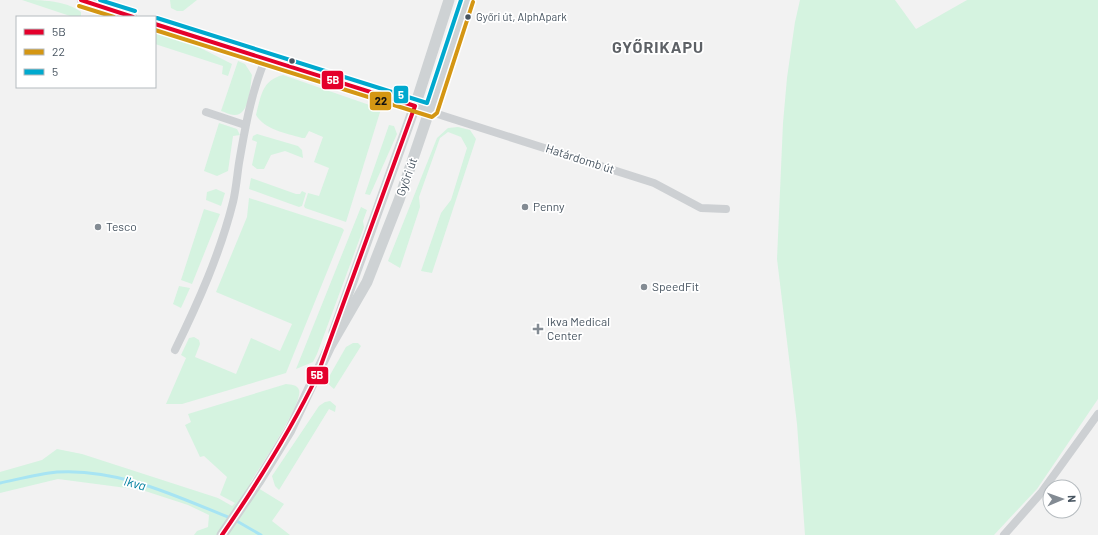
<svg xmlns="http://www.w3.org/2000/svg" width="1098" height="535" font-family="Barlow,sans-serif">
	<rect width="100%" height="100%" fill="#f2f2f2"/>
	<!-- green -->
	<g fill="#d5f3e0">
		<path d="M 22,0 C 41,0 65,0 81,12 L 81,17 L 73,17 Z"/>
		<polygon points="170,0 197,0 183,11 177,11 171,8"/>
		<polygon points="800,0 895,0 916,29 967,0 1098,0 1098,399 1037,489 994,535 805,535 797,424 777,259 783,123 787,78 795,22"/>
		<polygon points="155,29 181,38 232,64 228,76 222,74 223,66 155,44"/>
		<path d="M 238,61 L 245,64 L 252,75 C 250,86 250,116 234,115 C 230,115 225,112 221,111 Z"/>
		<path d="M 283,75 L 381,109 L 346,222 L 305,208 L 304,206 L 308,193 L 319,196 L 329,168 L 314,162 L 323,137 L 309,131 L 305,138 L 302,138 C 286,133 265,130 256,115 C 261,96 262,80 283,75 Z"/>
		<polygon points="219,123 237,129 240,135 233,136 228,171 217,176 204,171"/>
		<polygon points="389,125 394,126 397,134 370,195 365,194"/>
		<polygon points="458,127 470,130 476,139 432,273 421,271 441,213 451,200 467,148 461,137 448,132 440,138 419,197 420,207 400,268 388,261 437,138 448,128"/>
		<polygon points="257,134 298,146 302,150 303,158 285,151 271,155 264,169 257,169 252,165 257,142 252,140 253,136"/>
		<polygon points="251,178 296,194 300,194 302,191 306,193 302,206 299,207 249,189"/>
		<polygon points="216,189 225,193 221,206 206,200 207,192"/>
		<polygon points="249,198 342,228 344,230 286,373 182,404 166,404 186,358 181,355 189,338 194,337 199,340 200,344 195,357 236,374 251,338 280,351 292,324 216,292 247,217"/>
		<polygon points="361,207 367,210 363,221 364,227 317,354 313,362 296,369"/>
		<polygon points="204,209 220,214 192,284 181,280"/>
		<polygon points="179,286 190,288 181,308 173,304"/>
		<polygon points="353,343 358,343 361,346 334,389 326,382 346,347"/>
		<path d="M 286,384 C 291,385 297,384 299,390 C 304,402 258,470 250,483 L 284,504 L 272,521 L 290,535 L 194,535 L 197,531 L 208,527 L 209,515 L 188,505 L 142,490 L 58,479 L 0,493 L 0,472 L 42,460 L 57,449 L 82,454 L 218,498 L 232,506 L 235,503 L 220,495 L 227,477 L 204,456 L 200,457 L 185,425 L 191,422 L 188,414 Z"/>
		<polygon points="330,401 336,406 335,412 329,409 279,490 275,486 272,476 319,406 325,402"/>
	</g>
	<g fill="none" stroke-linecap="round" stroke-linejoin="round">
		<!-- stream -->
		<g stroke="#a7e4f3" stroke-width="3">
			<path d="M 0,483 C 19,479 38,474 57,472 C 118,468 176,496 230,518"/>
			<polyline points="235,520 261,535"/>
		</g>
		<!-- minor -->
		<g stroke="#cdd0d3" stroke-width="8">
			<polyline points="81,0 133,17"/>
			<polyline points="155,24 654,183 701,208 726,209"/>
			<polyline points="206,112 245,125"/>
			<path d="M 175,350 C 198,303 220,254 233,202 C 236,190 237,176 239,163 C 245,128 251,93 265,60"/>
			<polyline points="1004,535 1041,493 1098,414"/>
		</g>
		<!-- secondary -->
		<g stroke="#ced2d4" stroke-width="11">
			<polyline points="334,332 415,106 449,0"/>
			<polyline points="222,535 258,482 290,430 330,346 367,282 399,200 467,0"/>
		</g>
		<!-- bus-1 casing -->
		<g stroke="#fff" stroke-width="7">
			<g id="bus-1">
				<polyline points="81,0 133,17"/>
				<path d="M 155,24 L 415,106 L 317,376 C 290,432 257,484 222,535"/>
			</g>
		</g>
		<!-- bus-2 casing -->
		<g stroke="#fff" stroke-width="7">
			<g id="bus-2">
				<polyline points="79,6 114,17"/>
				<polyline points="155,30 432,117 437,113 473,2"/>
			</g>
		</g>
		<!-- bus-3 casing -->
		<g stroke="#fff" stroke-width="7">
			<g id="bus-3">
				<polyline points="100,0 135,11"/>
				<polyline points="157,18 427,103 461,0"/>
			</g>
		</g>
		<!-- bus-1 -->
		<use href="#bus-1" stroke="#e4002b" stroke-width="4"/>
		<!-- bus-2 -->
		<use href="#bus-2" stroke="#d49613" stroke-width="4"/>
		<!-- bus-3 -->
		<use href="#bus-3" stroke="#00a9ce" stroke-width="4"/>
	</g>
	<!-- markers -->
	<g fill="#475460" stroke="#fff" stroke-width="1.5">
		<circle cx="468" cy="17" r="3.5"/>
		<circle cx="292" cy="61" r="3.5"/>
	</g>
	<g fill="#838b93" stroke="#fff" stroke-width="1.5">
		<circle cx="525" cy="207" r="4"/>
		<circle cx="98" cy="227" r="4"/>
		<circle cx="644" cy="287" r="4"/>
		<path d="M536 323h4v4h4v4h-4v4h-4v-4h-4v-4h4z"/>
	</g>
	<g text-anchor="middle" stroke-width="3.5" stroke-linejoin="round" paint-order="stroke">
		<!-- bus labels -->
		<g font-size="11" fill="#475460" stroke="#fff" text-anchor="start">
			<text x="476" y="21">Győri út, AlphApark</text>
		</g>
		<!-- street labels -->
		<g font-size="12" fill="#475460" stroke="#fff">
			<text transform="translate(580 159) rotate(18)" y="4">Határdomb út</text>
			<text transform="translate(407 177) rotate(-70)" y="4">Győri út</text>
		</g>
		<!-- poi labels -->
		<g font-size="12" fill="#475460" stroke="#fff" text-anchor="start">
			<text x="533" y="211">Penny</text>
			<text x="106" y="231">Tesco</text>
			<text x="652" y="291">SpeedFit</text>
			<text x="547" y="326">Ikva Medical<tspan x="547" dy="14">Center</tspan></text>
		</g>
		<!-- water labels -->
		<g font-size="13" font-style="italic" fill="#0381a0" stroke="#fff">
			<text transform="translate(135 483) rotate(15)" y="5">Ikva</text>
		</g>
		<!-- district labels -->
		<g font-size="16" font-weight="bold" letter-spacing="1" fill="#5d6166" stroke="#fff">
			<text x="658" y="53">GYŐRIKAPU</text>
		</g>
	</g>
	<g stroke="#fff" stroke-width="1.5">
		<rect x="321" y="70" width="23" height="20" rx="4" fill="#e4002b"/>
		<rect x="393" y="85" width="16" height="19" rx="4" fill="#00a9ce"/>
		<rect x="369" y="91" width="23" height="20" rx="4" fill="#d49613"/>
		<rect x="306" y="366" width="23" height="19" rx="4" fill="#e4002b"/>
	</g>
	<g font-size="11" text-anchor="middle" font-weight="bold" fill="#fff">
		<text x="333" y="84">5B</text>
		<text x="401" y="99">5</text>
		<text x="317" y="379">5B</text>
	</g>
	<g font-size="11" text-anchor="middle" font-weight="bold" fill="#111">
		<text x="381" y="105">22</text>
	</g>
	<!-- legend -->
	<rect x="16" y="16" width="140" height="72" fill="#ffffff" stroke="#b5bbbf"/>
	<rect x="24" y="29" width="20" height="6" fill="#e4002b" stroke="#b5bbbf"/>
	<text x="52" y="36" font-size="12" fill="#475460">5B</text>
	<rect x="24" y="49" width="20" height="6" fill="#d49613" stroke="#b5bbbf"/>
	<text x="52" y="56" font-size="12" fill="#475460">22</text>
	<rect x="24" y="69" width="20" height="6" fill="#00a9ce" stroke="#b5bbbf"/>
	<text x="52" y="76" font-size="12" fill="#475460">5</text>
	<!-- north arrow -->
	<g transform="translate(1062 499) rotate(88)"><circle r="19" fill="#ffffff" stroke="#b5bbbf"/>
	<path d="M0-3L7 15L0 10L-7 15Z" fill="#838b93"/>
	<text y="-6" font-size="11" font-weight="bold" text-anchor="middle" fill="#475460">N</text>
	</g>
</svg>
